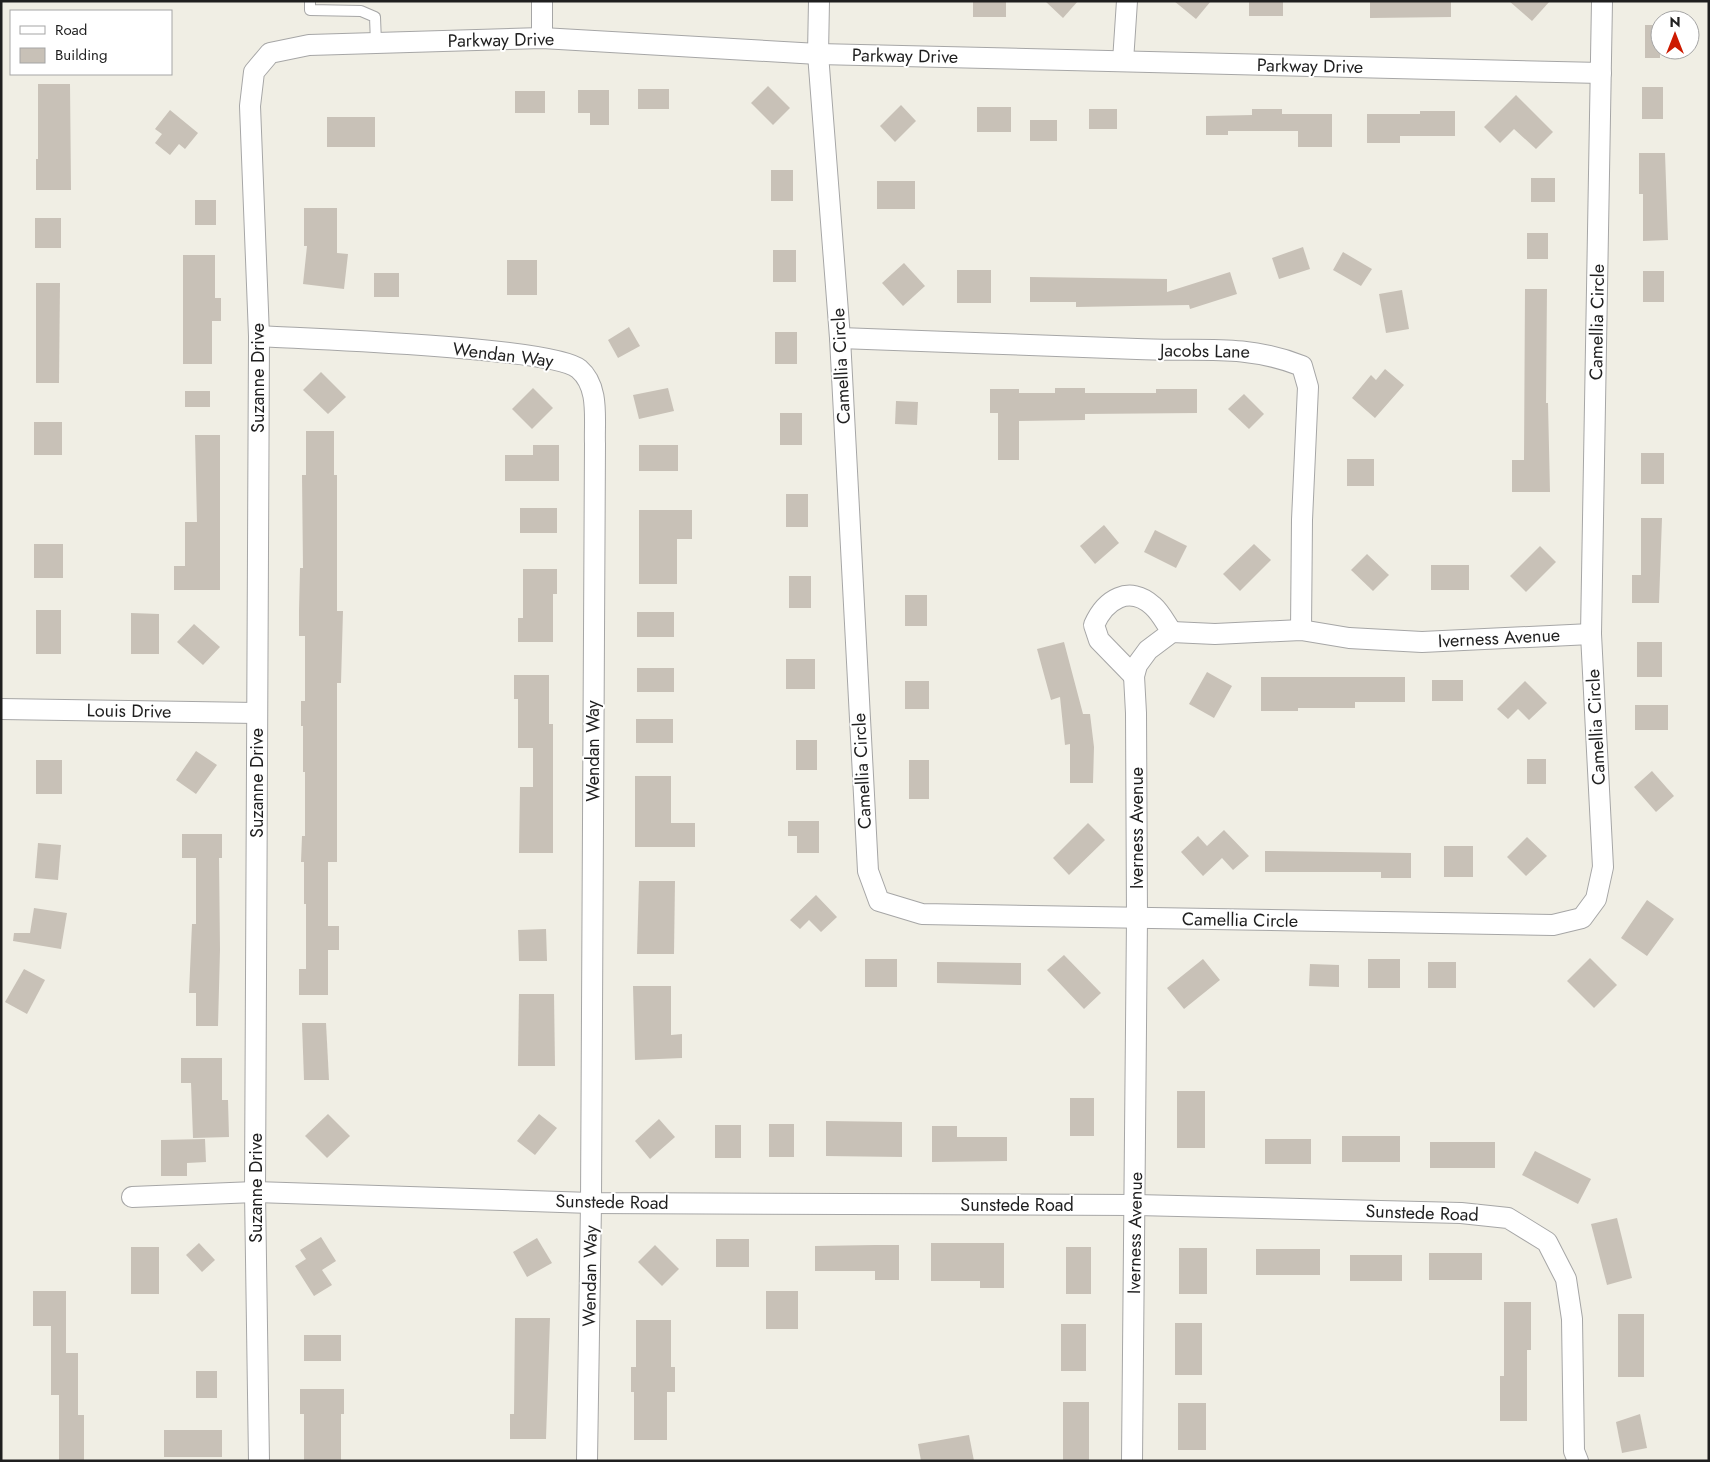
<svg xmlns="http://www.w3.org/2000/svg" width="1710" height="1462" font-family="Jost,sans-serif">
	<rect width="100%" height="100%" fill="#f0eee4"/>
	<!-- building -->
	<g fill="#c8c1b7">
		<rect x="973" y="1" width="33" height="16"/>
		<polygon points="1045,1 1078,1 1063,18"/>
		<polygon points="1174,1 1211,1 1196,19"/>
		<rect x="1249" y="1" width="34" height="15"/>
		<polygon points="1370,1 1451,1 1451,17 1370,18"/>
		<polygon points="1509,1 1550,1 1532,21"/>
		<rect x="1645" y="25" width="15" height="33"/>
		<polygon points="38,84 70,84 71,190 36,190 36,159 38,159"/>
		<polygon points="768,86 790,108 773,125 751,103"/>
		<rect x="1642" y="87" width="21" height="32"/>
		<rect x="638" y="89" width="31" height="20"/>
		<polygon points="578,90 609,90 609,125 590,125 590,113 578,113"/>
		<rect x="515" y="91" width="30" height="22"/>
		<polygon points="1516,95 1553,132 1536,149 1514,129 1500,143 1484,127"/>
		<polygon points="901,105 916,121 895,142 880,126"/>
		<rect x="977" y="107" width="34" height="25"/>
		<rect x="1089" y="109" width="28" height="20"/>
		<polygon points="1252,109 1282,109 1282,114 1332,114 1332,147 1298,147 1298,131 1228,131 1228,135 1206,135 1206,116 1252,115"/>
		<polygon points="170,110 198,133 185,149 179,144 170,155 155,143 162,134 155,129"/>
		<polygon points="1420,111 1455,111 1455,136 1400,136 1400,143 1367,143 1367,114 1420,114"/>
		<rect x="327" y="117" width="48" height="30"/>
		<rect x="1030" y="120" width="27" height="21"/>
		<polygon points="1639,153 1665,153 1668,240 1643,241 1643,194 1639,194"/>
		<rect x="771" y="170" width="22" height="31"/>
		<rect x="1531" y="178" width="24" height="24"/>
		<rect x="877" y="181" width="38" height="28"/>
		<rect x="195" y="200" width="21" height="25"/>
		<polygon points="304,208 337,208 337,253 348,254 344,289 303,284 307,246 304,246"/>
		<rect x="35" y="218" width="26" height="30"/>
		<rect x="1527" y="233" width="21" height="26"/>
		<polygon points="1303,247 1310,269 1279,279 1272,258"/>
		<rect x="773" y="250" width="23" height="32"/>
		<polygon points="1343,252 1372,269 1361,286 1333,270"/>
		<polygon points="183,255 215,255 215,298 221,298 221,321 212,321 212,364 183,364"/>
		<rect x="507" y="260" width="30" height="35"/>
		<polygon points="904,263 925,286 903,306 882,283"/>
		<rect x="957" y="270" width="34" height="33"/>
		<rect x="1643" y="271" width="21" height="31"/>
		<polygon points="1230,272 1237,294 1190,309 1189,305 1076,307 1076,302 1030,302 1030,277 1167,279 1167,292"/>
		<rect x="374" y="273" width="25" height="24"/>
		<polygon points="36,283 60,283 59,383 36,383"/>
		<polygon points="1525,289 1547,289 1546,403 1548,403 1550,492 1512,492 1512,460 1524,460"/>
		<polygon points="1402,290 1409,329 1386,333 1379,294"/>
		<polygon points="629,327 640,346 618,358 608,340"/>
		<rect x="775" y="332" width="22" height="32"/>
		<polygon points="1385,369 1404,385 1375,418 1352,398 1371,375 1376,380"/>
		<polygon points="321,372 346,397 328,414 303,390"/>
		<polygon points="533,388 553,408 532,429 512,409"/>
		<polygon points="668,388 674,411 639,419 633,395"/>
		<polygon points="1055,388 1085,388 1085,393 1156,393 1156,389 1197,389 1197,413 1085,414 1085,420 1019,421 1019,460 998,460 998,413 990,413 990,389 1019,389 1019,393 1055,393"/>
		<rect x="185" y="391" width="25" height="16"/>
		<polygon points="1244,394 1264,414 1249,429 1228,409"/>
		<polygon points="896,401 918,402 917,425 895,424"/>
		<rect x="780" y="413" width="22" height="32"/>
		<rect x="34" y="422" width="28" height="33"/>
		<polygon points="306,431 334,431 334,475 337,475 337,611 343,611 341,683 337,683 337,862 328,862 328,926 339,926 339,950 328,950 328,995 299,995 299,969 306,969 306,904 304,904 304,862 301,862 302,836 305,836 305,772 303,772 303,726 301,726 301,701 305,701 305,636 299,636 299,611 300,568 303,568 302,475 306,475"/>
		<polygon points="195,435 220,435 220,590 174,590 174,566 185,566 185,522 197,522"/>
		<polygon points="533,445 559,445 559,481 505,481 505,455 533,455"/>
		<rect x="639" y="445" width="39" height="26"/>
		<rect x="1641" y="453" width="23" height="31"/>
		<rect x="1347" y="459" width="27" height="27"/>
		<rect x="786" y="494" width="22" height="33"/>
		<rect x="520" y="508" width="37" height="25"/>
		<polygon points="639,510 692,510 692,539 677,539 677,584 639,584"/>
		<polygon points="1641,518 1662,518 1659,603 1632,603 1632,575 1641,575"/>
		<polygon points="1104,525 1119,543 1095,564 1080,546"/>
		<polygon points="1155,530 1187,546 1176,568 1144,552"/>
		<rect x="34" y="544" width="29" height="34"/>
		<polygon points="1254,544 1271,560 1240,591 1223,574"/>
		<polygon points="1540,546 1556,562 1526,592 1510,576"/>
		<polygon points="1367,554 1389,575 1373,591 1351,570"/>
		<rect x="1431" y="565" width="38" height="25"/>
		<polygon points="523,569 557,569 557,594 553,594 553,642 518,642 518,618 523,618"/>
		<rect x="789" y="576" width="22" height="32"/>
		<rect x="905" y="595" width="22" height="31"/>
		<rect x="36" y="610" width="25" height="44"/>
		<rect x="637" y="612" width="37" height="25"/>
		<polygon points="131,613 159,614 159,654 131,654"/>
		<polygon points="194,624 220,647 203,665 177,642"/>
		<polygon points="1064,642 1083,714 1090,714 1094,747 1093,783 1070,783 1070,744 1065,745 1060,697 1051,700 1037,649"/>
		<rect x="1637" y="642" width="25" height="35"/>
		<rect x="786" y="659" width="29" height="30"/>
		<rect x="637" y="668" width="37" height="24"/>
		<polygon points="1207,672 1232,686 1214,718 1189,704"/>
		<polygon points="514,675 549,675 549,724 553,724 553,853 519,853 520,787 533,787 533,748 518,748 518,699 514,699"/>
		<polygon points="1261,677 1405,677 1405,702 1355,702 1355,708 1298,708 1298,711 1261,711"/>
		<rect x="1432" y="680" width="31" height="21"/>
		<rect x="905" y="681" width="24" height="28"/>
		<polygon points="1525,681 1547,703 1529,720 1518,709 1508,719 1497,709"/>
		<rect x="1635" y="705" width="33" height="25"/>
		<rect x="636" y="719" width="37" height="24"/>
		<rect x="796" y="740" width="21" height="30"/>
		<polygon points="196,751 217,765 196,794 176,780"/>
		<rect x="1527" y="759" width="19" height="25"/>
		<rect x="36" y="760" width="26" height="34"/>
		<rect x="909" y="760" width="20" height="39"/>
		<polygon points="1652,771 1674,796 1656,812 1634,787"/>
		<polygon points="635,776 671,776 671,823 695,823 695,847 635,847"/>
		<polygon points="788,821 819,821 819,853 797,853 797,836 788,836"/>
		<polygon points="1088,823 1105,840 1069,875 1053,858"/>
		<polygon points="1224,830 1249,856 1233,870 1222,858 1203,876 1181,852 1198,836 1207,846"/>
		<polygon points="182,834 222,834 222,858 219,858 220,950 218,1026 196,1026 196,993 189,993 192,924 196,924 196,858 182,858"/>
		<polygon points="1527,837 1547,856 1526,876 1507,857"/>
		<polygon points="38,843 61,845 58,880 35,878"/>
		<rect x="1444" y="846" width="29" height="31"/>
		<polygon points="1265,851 1411,853 1411,878 1381,878 1381,872 1265,872"/>
		<polygon points="639,881 675,881 674,954 637,954"/>
		<polygon points="816,895 837,917 821,932 809,920 800,929 790,920"/>
		<polygon points="1647,900 1674,919 1647,956 1621,938"/>
		<polygon points="34,908 67,913 61,949 13,941 14,933 30,933"/>
		<polygon points="546,929 547,961 519,961 518,930"/>
		<polygon points="1064,955 1101,993 1084,1009 1047,970"/>
		<polygon points="1590,958 1617,985 1594,1008 1567,981"/>
		<rect x="865" y="959" width="32" height="28"/>
		<polygon points="1203,959 1220,980 1184,1009 1167,988"/>
		<rect x="1368" y="959" width="32" height="29"/>
		<polygon points="937,962 1021,963 1021,985 937,983"/>
		<rect x="1428" y="962" width="28" height="26"/>
		<polygon points="1310,964 1339,965 1339,987 1309,986"/>
		<polygon points="24,969 45,980 27,1014 5,1002"/>
		<polygon points="633,986 671,986 671,1035 682,1034 682,1058 635,1060"/>
		<polygon points="519,994 554,994 555,1066 518,1066"/>
		<polygon points="302,1023 326,1023 329,1080 304,1080"/>
		<polygon points="181,1058 222,1058 222,1100 228,1100 229,1137 193,1138 191,1083 181,1083"/>
		<rect x="1177" y="1091" width="28" height="57"/>
		<rect x="1070" y="1098" width="24" height="38"/>
		<polygon points="328,1114 350,1136 327,1158 305,1136"/>
		<polygon points="539,1114 557,1128 535,1155 517,1141"/>
		<polygon points="659,1119 675,1137 650,1159 635,1141"/>
		<polygon points="826,1121 902,1122 902,1157 826,1156"/>
		<rect x="769" y="1124" width="25" height="33"/>
		<rect x="715" y="1125" width="26" height="33"/>
		<polygon points="932,1126 957,1126 957,1137 1007,1137 1007,1161 932,1162"/>
		<rect x="1342" y="1136" width="58" height="26"/>
		<polygon points="205,1139 206,1162 187,1163 187,1176 161,1176 161,1140"/>
		<rect x="1265" y="1139" width="46" height="25"/>
		<rect x="1430" y="1142" width="65" height="26"/>
		<polygon points="1535,1151 1591,1179 1578,1204 1522,1175"/>
		<polygon points="1617,1218 1632,1278 1607,1285 1591,1224"/>
		<polygon points="321,1237 336,1261 322,1270 332,1285 314,1296 295,1266 306,1259 300,1250"/>
		<polygon points="537,1238 552,1263 527,1277 513,1252"/>
		<rect x="716" y="1239" width="33" height="28"/>
		<polygon points="199,1243 215,1260 202,1272 186,1255"/>
		<polygon points="931,1243 1004,1243 1004,1288 980,1288 980,1281 931,1281"/>
		<polygon points="655,1245 679,1269 662,1286 638,1262"/>
		<polygon points="875,1245 899,1245 899,1280 875,1280 875,1271 815,1271 815,1246"/>
		<rect x="131" y="1247" width="28" height="47"/>
		<rect x="1066" y="1247" width="25" height="47"/>
		<rect x="1179" y="1248" width="28" height="46"/>
		<rect x="1256" y="1249" width="64" height="26"/>
		<rect x="1429" y="1253" width="53" height="27"/>
		<rect x="1350" y="1255" width="52" height="26"/>
		<polygon points="33,1291 66,1291 66,1353 78,1353 78,1415 84,1415 84,1460 59,1460 59,1395 51,1395 51,1326 33,1326"/>
		<rect x="766" y="1291" width="32" height="38"/>
		<polygon points="1504,1302 1531,1302 1531,1350 1527,1350 1527,1421 1500,1421 1500,1376 1504,1376"/>
		<rect x="1618" y="1314" width="26" height="63"/>
		<polygon points="515,1318 550,1318 546,1439 510,1439 510,1414 514,1414"/>
		<polygon points="636,1320 671,1320 671,1367 675,1367 675,1392 667,1392 667,1440 634,1440 634,1392 631,1392 631,1367 636,1367"/>
		<rect x="1175" y="1323" width="27" height="52"/>
		<rect x="1061" y="1324" width="25" height="47"/>
		<rect x="304" y="1335" width="37" height="26"/>
		<rect x="196" y="1371" width="21" height="27"/>
		<polygon points="300,1389 344,1389 344,1414 341,1414 341,1461 304,1461 304,1414 300,1414"/>
		<rect x="1063" y="1402" width="26" height="58"/>
		<rect x="1178" y="1403" width="28" height="47"/>
		<polygon points="1640,1414 1647,1448 1622,1453 1616,1422"/>
		<rect x="164" y="1430" width="58" height="27"/>
		<polygon points="969,1435 974,1461 921,1461 918,1444"/>
	</g>
	<g fill="none" stroke-linecap="round" stroke-linejoin="round">
		<!-- service casing -->
		<g stroke="#a6a6a6" stroke-width="12">
			<polyline id="service" points="310,1 310,10 361,11 375,17 376,43"/>
		</g>
		<!-- minor casing -->
		<g stroke="#a6a6a6" stroke-width="22">
			<g id="minor">
				<polyline points="819,1 818,54 840,338 868,871 879,901 922,914 1553,925 1582,918 1596,899 1603,867 1591,634 1602,1"/>
				<polyline points="542,38 542,1"/>
				<polyline points="1123,61 1127,1"/>
				<path d="M 259,336 C 307,339 554,347 579,369 C 600,387 594,419 595,444 L 591,1203 L 587,1461"/>
				<path d="M 840,338 C 939,342 1038,345 1137,349 C 1197,352 1244,343 1302,366 L 1308,387 L 1302,520 L 1301,630"/>
				<path d="M 1134,676 L 1099,640 L 1094,625 C 1105,600 1129,584 1153,606 C 1161,613 1166,624 1172,632"/>
				<polyline points="1,709 257,713"/>
				<polyline points="132,1197 255,1192 591,1203 1136,1205 1461,1213 1508,1218 1547,1242 1566,1279 1572,1319 1574,1451 1578,1461"/>
				<polyline points="259,1461 255,1192 259,336 250,106 254,72 270,53 309,45 542,38 818,54 1601,73"/>
				<polyline points="1132,1461 1137,918 1136,713 1134,676 1137,665 1148,650 1172,632 1215,634 1301,630 1349,638 1422,642 1591,634"/>
			</g>
		</g>
		<!-- service -->
		<use href="#service" stroke="#fff" stroke-width="10"/>
		<!-- minor -->
		<use href="#minor" stroke="#fff" stroke-width="20"/>
	</g>
	<g text-anchor="middle" stroke-width="4" stroke-linejoin="round" paint-order="stroke">
		<!-- street labels -->
		<g font-size="18" fill="#1f1f1f" stroke="#fff">
			<text transform="translate(501 40) rotate(-1)" y="6">Parkway Drive</text>
			<text transform="translate(905 56) rotate(1)" y="6">Parkway Drive</text>
			<text transform="translate(1310 66) rotate(1)" y="6">Parkway Drive</text>
			<text transform="translate(1597 322) rotate(-89)" y="6">Camellia Circle</text>
			<text transform="translate(1205 351) rotate(1)" y="6">Jacobs Lane</text>
			<text transform="translate(503 355) rotate(7)" y="6">Wendan Way</text>
			<text transform="translate(841 366) rotate(-93)" y="6">Camellia Circle</text>
			<text transform="translate(258 378) rotate(-90)" y="6">Suzanne Drive</text>
			<text transform="translate(1499 638) rotate(-3)" y="6">Iverness Avenue</text>
			<text transform="translate(129 711) rotate(1)" y="6">Louis Drive</text>
			<text transform="translate(1596 727) rotate(-93)" y="6">Camellia Circle</text>
			<text transform="translate(593 751) rotate(-90)" y="6">Wendan Way</text>
			<text transform="translate(862 771) rotate(-93)" y="6">Camellia Circle</text>
			<text transform="translate(257 783) rotate(-90)" y="6">Suzanne Drive</text>
			<text transform="translate(1137 828) rotate(-90)" y="6">Iverness Avenue</text>
			<text transform="translate(1240 920) rotate(1)" y="6">Camellia Circle</text>
			<text transform="translate(256 1188) rotate(-90)" y="6">Suzanne Drive</text>
			<text transform="translate(612 1202) rotate(1)" y="6">Sunstede Road</text>
			<text x="1017" y="1211">Sunstede Road</text>
			<text transform="translate(1422 1213) rotate(2)" y="6">Sunstede Road</text>
			<text transform="translate(1135 1233) rotate(-89)" y="6">Iverness Avenue</text>
			<text transform="translate(590 1276) rotate(-89)" y="6">Wendan Way</text>
		</g>
	</g>
	<!-- border -->
	<rect width="1710" height="1462" fill="none" stroke="#1f1f1f" stroke-width="5"/>
	<!-- legend -->
	<rect x="10" y="10" width="162" height="65" fill="#ffffff" stroke="#a5a5a5"/>
	<rect x="20" y="26" width="25" height="8" fill="#ffffff" stroke="#a5a5a5"/>
	<text x="55" y="35" font-size="15" fill="#1f1f1f">Road</text>
	<rect x="20" y="48" width="25" height="15" fill="#c8c1b7" stroke="#a5a5a5"/>
	<text x="55" y="60" font-size="15" fill="#1f1f1f">Building</text>
	<!-- north arrow -->
	<g transform="translate(1675 35)"><circle r="24" fill="#ffffff" stroke="#a5a5a5"/>
	<path d="M0-4L9 19L0 12L-9 19Z" fill="#cd1a00"/>
	<text y="-8" font-size="14" font-weight="bold" text-anchor="middle" fill="#1f1f1f">N</text>
	</g>
</svg>
